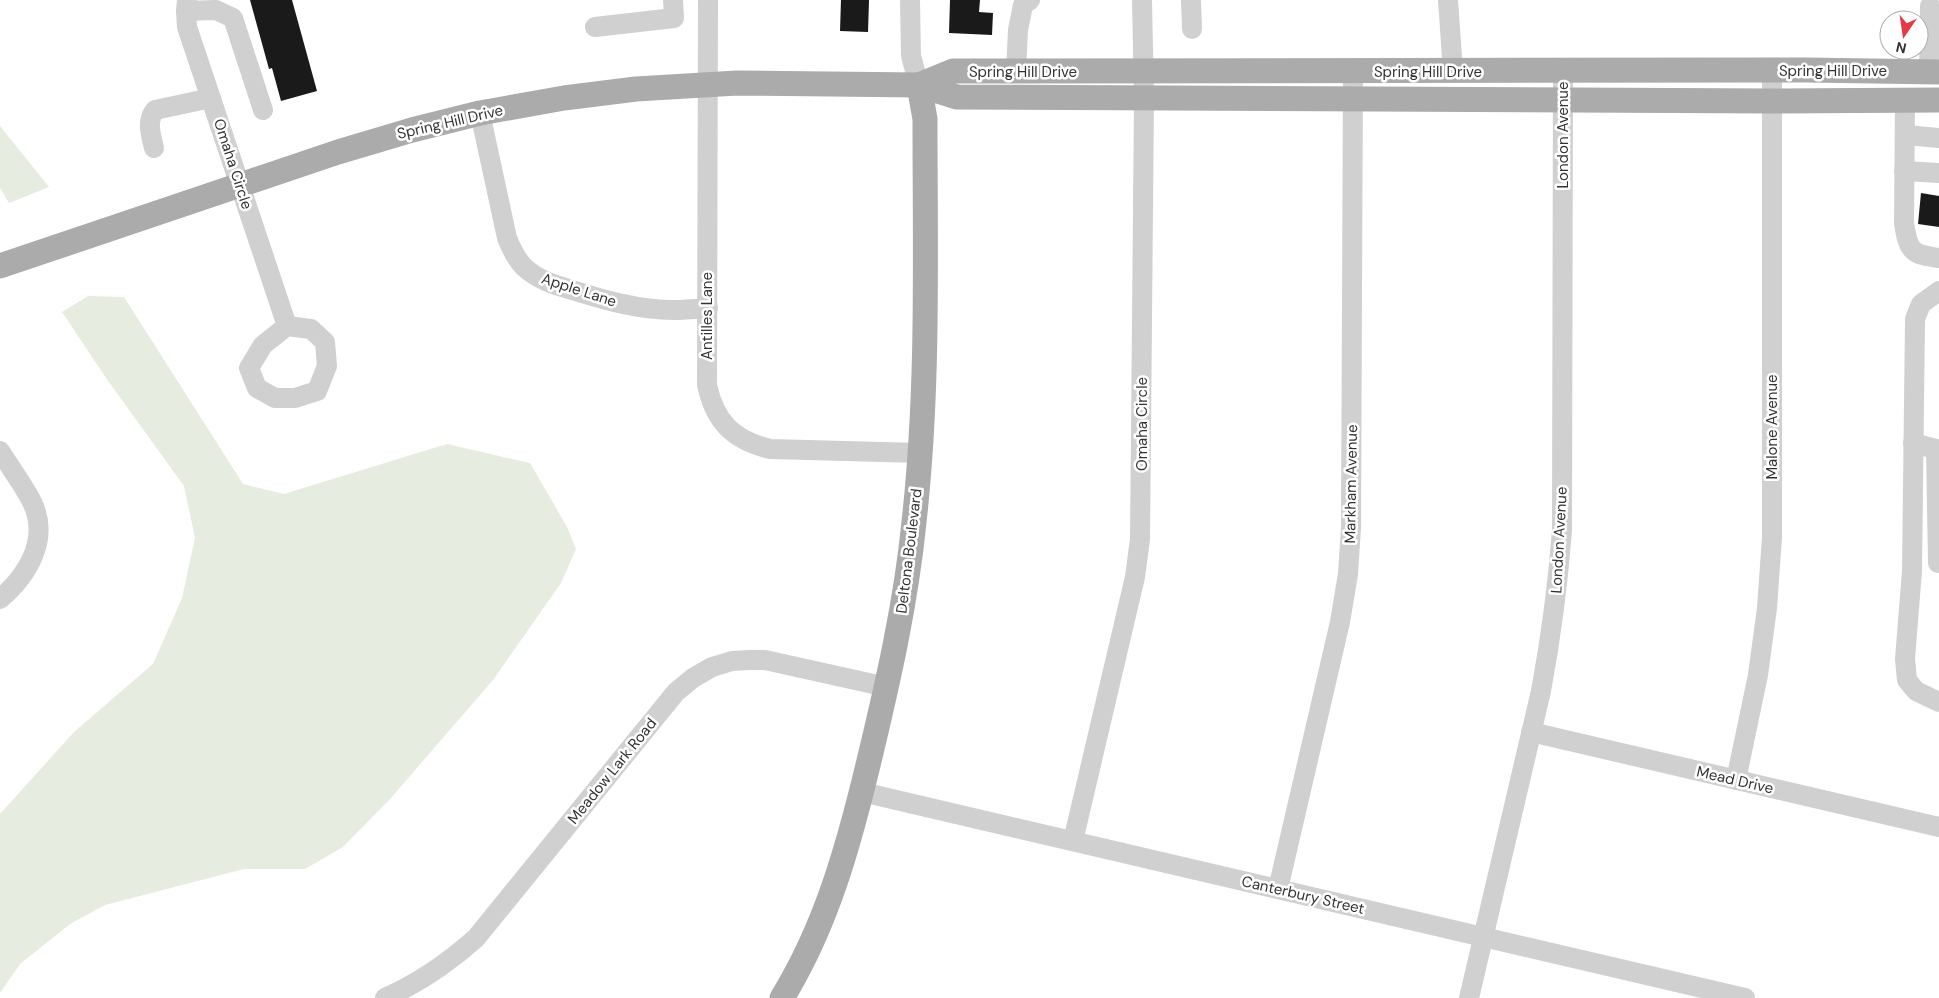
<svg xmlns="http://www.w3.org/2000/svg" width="1939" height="998" font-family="'DM Sans',sans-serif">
	<rect width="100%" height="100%" fill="#fff"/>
	<!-- green -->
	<g fill="#e6ecdf">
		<polygon points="0,126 49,187 9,203 0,188"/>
		<polygon points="88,296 124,297 243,484 284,494 447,444 530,463 567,527 576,549 561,583 493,680 390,799 343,847 305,869 244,869 105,905 70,924 20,964 0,993 0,814 74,732 153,664 182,598 195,538 184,486 106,378 62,312"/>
	</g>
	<!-- building -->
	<g fill="#1a1a1a">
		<polygon points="250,0 292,0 317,91 281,101 272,68 269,69"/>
		<polygon points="841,0 869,0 868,32 840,31"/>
		<polygon points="950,0 980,0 979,12 993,13 992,35 949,33"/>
		<polygon points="1921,193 1939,196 1939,227 1918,224"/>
	</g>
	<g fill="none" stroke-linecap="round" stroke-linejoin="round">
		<!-- minor -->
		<g stroke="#d0d0d0" stroke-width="20">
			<polyline points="187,0 186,11 187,27 287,326"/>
			<path d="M 708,0 L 707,385 C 715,422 733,440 770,449 L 920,453"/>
			<polyline points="910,0 911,56 919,85"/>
			<polyline points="1191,0 1192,29"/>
			<polyline points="1448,0 1453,72"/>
			<polyline points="186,11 216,10 233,18 263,110"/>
			<polyline points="595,27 674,18 673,0"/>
			<polyline points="1929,71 1930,6"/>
			<polyline points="1016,72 1018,30 1023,5 1030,0"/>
			<path d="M 1905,99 L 1904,223 C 1908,250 1911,255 1939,258"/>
			<path d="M 480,113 L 507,238 C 511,248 516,259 524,267 C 538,280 555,285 572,290 C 604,300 639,310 673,310 C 685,310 696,309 708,308"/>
			<polyline points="1906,135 1939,138"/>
			<path d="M 154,148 C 151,135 146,121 155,110 L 211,98"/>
			<polyline points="1904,171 1939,173"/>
			<polyline points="1939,291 1921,304 1915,319 1912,571 1905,659 1907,680 1916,691 1939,702"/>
			<polygon points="287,326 311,329 325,342 327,366 317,391 295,398 275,398 257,388 249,368 263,345"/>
			<polyline points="1913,443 1936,449 1938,563"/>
			<path d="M 0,451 C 10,467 22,483 31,500 C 51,538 28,575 0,599"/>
			<polyline points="1531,732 1939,827"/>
			<polyline points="1736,780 1758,675 1767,608 1772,537 1772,71"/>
			<polyline points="862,792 1745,998"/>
			<polyline points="1073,841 1135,577 1140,539 1144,99 1142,0"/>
			<polyline points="1278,889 1340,622 1348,574 1351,528 1353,72"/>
			<path d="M 385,998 C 419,983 448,963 476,938 L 676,692 L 693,678 L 712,667 L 732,661 L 749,660 L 765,660 L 887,687"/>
			<path d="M 1469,998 L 1541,691 C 1551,637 1558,584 1562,530 L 1563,71"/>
		</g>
		<!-- major -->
		<g stroke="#ababab" stroke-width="25">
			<polyline points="919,85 953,71 1807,70 1939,72"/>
			<polyline points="0,266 338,152 412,130 480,113 564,98 636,89 737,83 919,85 957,97 1772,101 1939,100"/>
			<path d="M 782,998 C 827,925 849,844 869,761 C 888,682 906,603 914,522 C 929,388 925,253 925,119 L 919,85"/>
		</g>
	</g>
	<g text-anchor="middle" stroke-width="5" stroke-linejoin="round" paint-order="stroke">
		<!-- street labels -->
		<g font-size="15" fill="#333" stroke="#fff">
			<text x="1833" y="76">Spring Hill Drive</text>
			<text x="1023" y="77">Spring Hill Drive</text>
			<text x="1428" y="77">Spring Hill Drive</text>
			<text transform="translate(450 122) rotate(-13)" y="5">Spring Hill Drive</text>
			<text transform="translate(1563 135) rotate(-90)" y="5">London Avenue</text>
			<text transform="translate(233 164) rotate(72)" y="5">Omaha Circle</text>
			<text transform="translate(579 290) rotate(18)" y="5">Apple Lane</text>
			<text transform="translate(707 316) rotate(-90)" y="5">Antilles Lane</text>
			<text transform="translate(1142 424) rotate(-90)" y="5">Omaha Circle</text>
			<text transform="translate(1772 427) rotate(-90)" y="5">Malone Avenue</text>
			<text transform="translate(1351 484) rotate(-89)" y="5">Markham Avenue</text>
			<text transform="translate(1559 540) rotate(-87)" y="5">London Avenue</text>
			<text transform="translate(909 551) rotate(-83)" y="5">Deltona Boulevard</text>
			<text transform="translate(612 771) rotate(-51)" y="5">Meadow Lark Road</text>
			<text transform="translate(1735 780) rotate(13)" y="5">Mead Drive</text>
			<text transform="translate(1303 895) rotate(13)" y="5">Canterbury Street</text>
		</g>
	</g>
	<!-- north arrow -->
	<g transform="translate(1904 35) rotate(193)"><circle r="24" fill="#ffffff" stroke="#adadad"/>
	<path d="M0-4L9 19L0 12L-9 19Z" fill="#e63946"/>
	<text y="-8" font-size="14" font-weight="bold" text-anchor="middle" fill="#333333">N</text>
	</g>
</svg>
